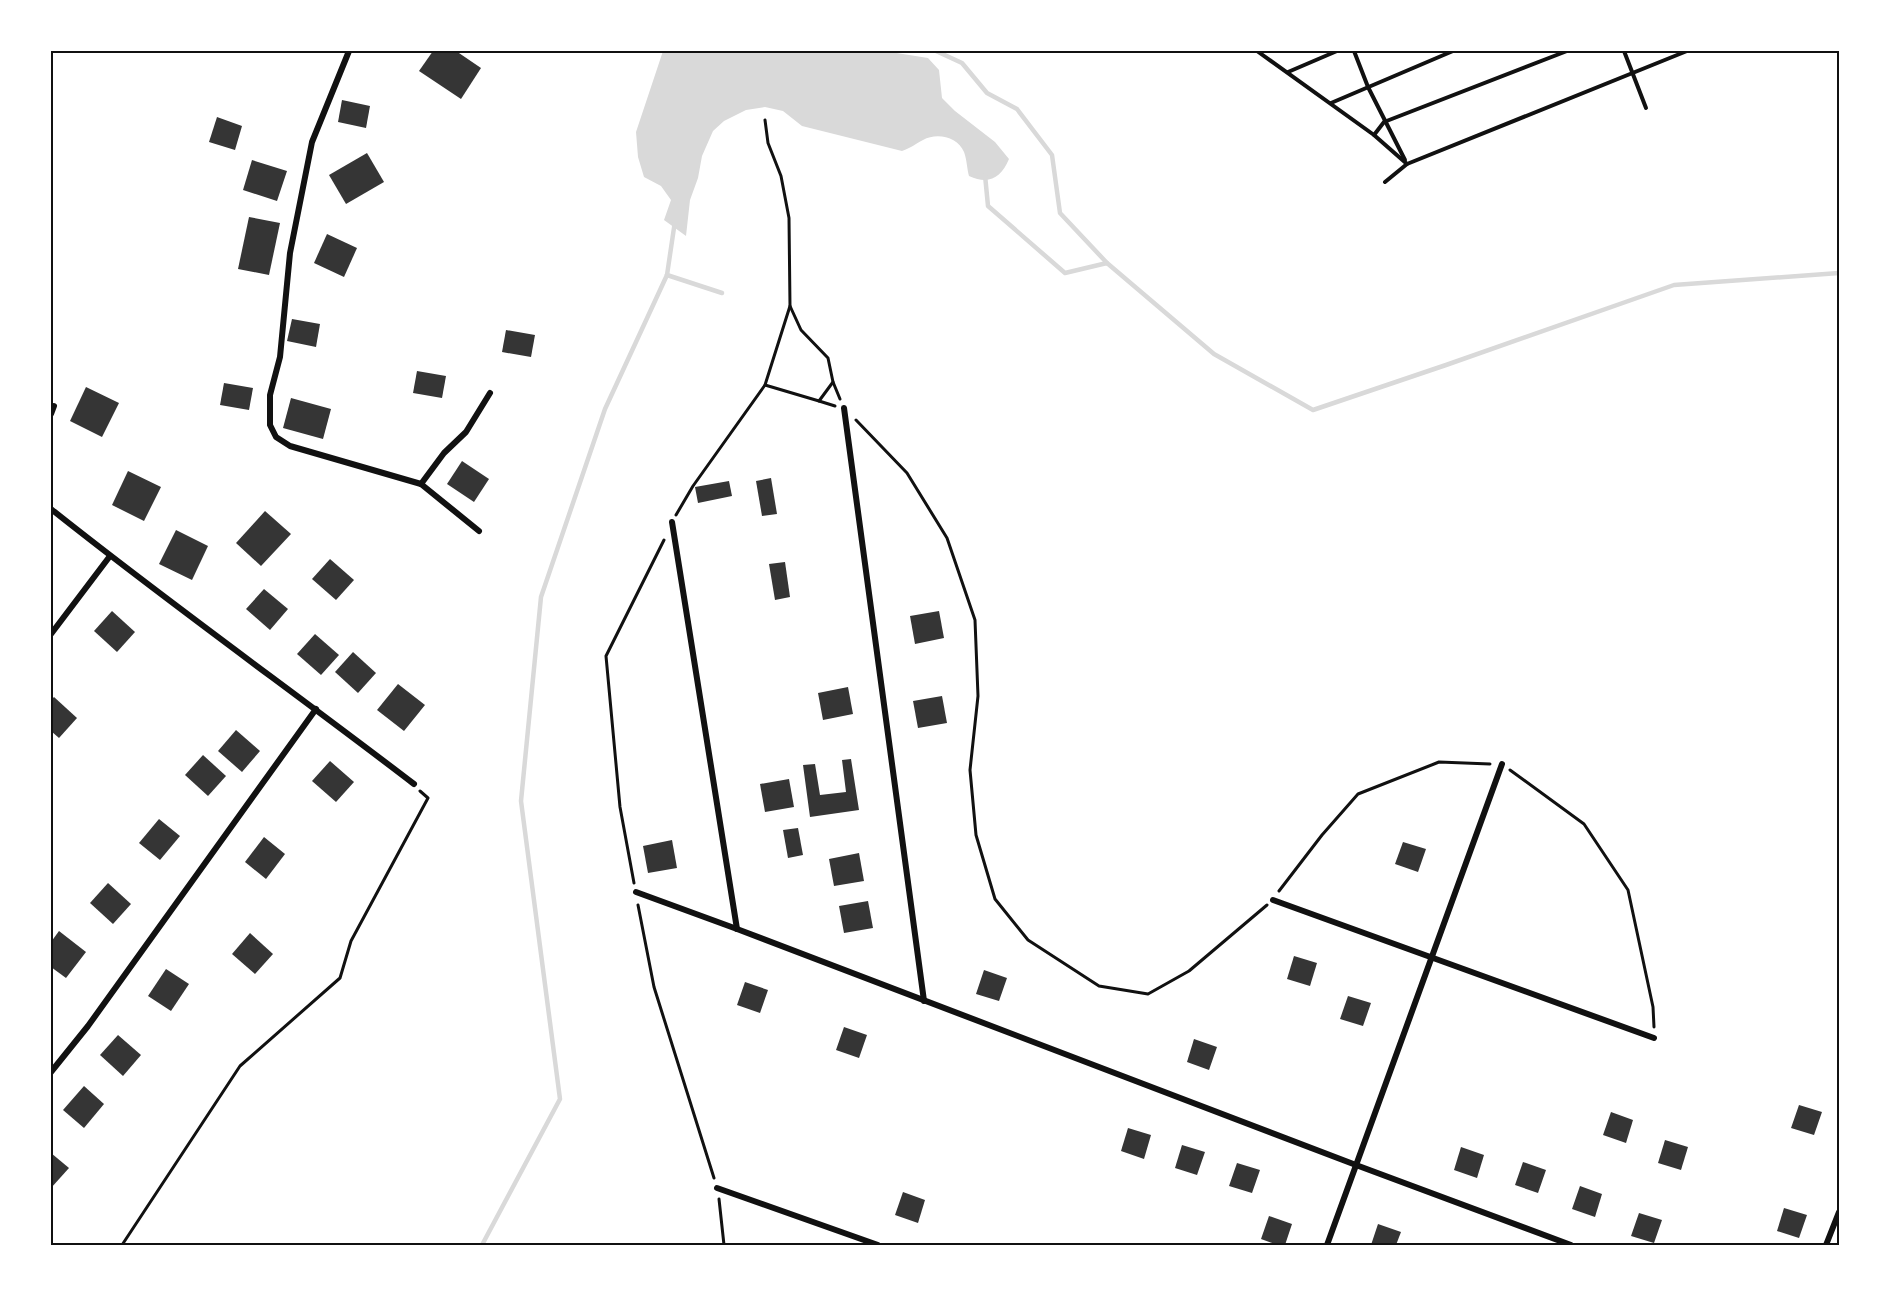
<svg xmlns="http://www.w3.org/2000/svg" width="1890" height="1296" font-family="Spectral,serif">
	<rect width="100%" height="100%" fill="#fff"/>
	<!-- water -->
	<path fill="#d9d9d9" d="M 663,51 L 884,51 L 928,58 L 939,70 L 942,98 L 955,111 L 995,142 L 1009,159 C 1001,178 989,185 969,176 C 967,169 967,160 964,152 C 958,137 937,132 923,140 C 915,144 911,148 902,151 L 802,126 L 783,111 L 765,107 L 746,110 L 724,121 L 713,131 L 702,156 L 698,178 L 690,200 L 686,236 L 664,220 L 671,200 L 661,186 L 644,177 L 638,157 L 636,132 Z"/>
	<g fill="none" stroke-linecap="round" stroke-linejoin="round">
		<!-- stream -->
		<g stroke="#d9d9d9" stroke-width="4.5">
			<polyline points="936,51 962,63 987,93 1017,109 1052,155 1060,213 1107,263"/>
			<polyline points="985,175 988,206 1065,273 1107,263 1214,354 1313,410 1446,365 1674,285 1839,273"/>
			<polyline points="667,275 722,293"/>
			<polyline points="482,1245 560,1099 521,801 541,597 605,409 667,275 675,221"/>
		</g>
	</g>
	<!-- building -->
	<g fill="#353535">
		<polygon points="433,51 456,51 481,68 461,99 419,71"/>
		<polygon points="342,100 370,106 366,128 338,122"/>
		<polygon points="217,117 242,126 235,150 209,142"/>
		<polygon points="367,153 384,182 346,204 329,175"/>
		<polygon points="252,160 287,171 277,201 243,190"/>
		<polygon points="249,217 280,223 269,275 238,269"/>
		<polygon points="327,234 357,248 344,277 314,263"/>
		<polygon points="292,319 320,324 316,347 287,341"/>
		<polygon points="506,330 535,335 531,357 502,352"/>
		<polygon points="417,371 446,376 442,398 413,393"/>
		<polygon points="224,383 253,388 249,410 220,405"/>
		<polygon points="86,387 119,403 102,437 70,421"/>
		<polygon points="291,398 331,409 323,439 283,428"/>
		<polygon points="462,461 489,479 474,502 447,484"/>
		<polygon points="128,471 161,487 144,521 112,505"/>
		<polygon points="771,478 777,514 762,516 756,481"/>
		<polygon points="729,481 732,496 698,503 695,487"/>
		<polygon points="265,511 291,534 261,566 236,543"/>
		<polygon points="176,530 208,546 192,580 159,564"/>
		<polygon points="330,559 354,580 336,600 312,579"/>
		<polygon points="785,562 790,597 775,600 769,564"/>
		<polygon points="264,589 288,609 270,630 246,609"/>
		<polygon points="112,611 135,632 117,652 94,631"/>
		<polygon points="939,611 944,638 915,644 910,616"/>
		<polygon points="315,634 339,655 321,675 297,654"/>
		<polygon points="353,652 376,673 358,693 335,672"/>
		<polygon points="398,684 425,705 404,731 377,710"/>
		<polygon points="848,687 853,714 823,720 818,693"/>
		<polygon points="942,696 947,723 918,728 913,701"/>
		<polygon points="54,697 77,718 59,738 51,731 51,700"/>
		<polygon points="236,730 260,751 242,772 218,751"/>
		<polygon points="203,755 226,776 208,796 185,775"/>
		<polygon points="851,759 859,810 810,817 803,765 815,764 820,795 846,792 842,760"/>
		<polygon points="330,761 354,782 336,802 312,781"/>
		<polygon points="789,779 794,807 765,812 760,784"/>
		<polygon points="159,819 180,836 160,860 139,843"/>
		<polygon points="798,828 803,855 788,858 783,830"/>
		<polygon points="264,837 285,854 266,879 245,862"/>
		<polygon points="672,840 677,868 648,873 643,846"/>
		<polygon points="1403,842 1426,849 1418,872 1395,864"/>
		<polygon points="859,853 864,881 834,886 829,859"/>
		<polygon points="108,883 131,904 113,924 90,903"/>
		<polygon points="868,901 873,928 844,933 839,906"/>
		<polygon points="59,931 86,952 66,978 51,967 51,942"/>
		<polygon points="250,933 273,954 255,974 232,954"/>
		<polygon points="1294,956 1317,963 1310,986 1287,979"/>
		<polygon points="166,969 189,984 171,1011 148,996"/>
		<polygon points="984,970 1007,978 999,1001 976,994"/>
		<polygon points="745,982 768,990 760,1013 737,1005"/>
		<polygon points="1348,996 1371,1003 1363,1026 1340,1019"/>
		<polygon points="844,1027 867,1035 859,1058 836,1050"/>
		<polygon points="118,1035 141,1055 123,1076 100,1055"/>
		<polygon points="1194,1039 1217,1047 1209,1070 1187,1062"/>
		<polygon points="84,1086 104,1104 84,1128 63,1110"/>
		<polygon points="1799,1105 1822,1112 1814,1135 1791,1128"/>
		<polygon points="1611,1112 1633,1120 1626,1143 1603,1135"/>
		<polygon points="1128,1128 1151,1135 1144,1159 1121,1151"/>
		<polygon points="1665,1140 1688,1147 1681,1170 1658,1163"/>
		<polygon points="1182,1145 1205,1152 1197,1175 1175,1168"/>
		<polygon points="1461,1147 1484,1155 1477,1178 1454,1170"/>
		<polygon points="51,1153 69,1168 51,1188"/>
		<polygon points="1523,1162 1546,1170 1538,1193 1515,1185"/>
		<polygon points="1237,1163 1260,1170 1252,1193 1229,1186"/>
		<polygon points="1580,1186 1602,1194 1595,1217 1572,1209"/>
		<polygon points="903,1192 925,1200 918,1223 895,1215"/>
		<polygon points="1784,1208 1807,1215 1799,1238 1777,1231"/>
		<polygon points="1639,1213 1662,1220 1654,1243 1631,1236"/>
		<polygon points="1269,1216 1292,1224 1285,1245 1278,1245 1261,1239"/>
		<polygon points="1378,1224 1401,1232 1396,1245 1371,1245"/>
	</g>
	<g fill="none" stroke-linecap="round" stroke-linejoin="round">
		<!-- path -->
		<g stroke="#111" stroke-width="3">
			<polyline points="833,382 840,399"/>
			<polyline points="765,385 819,401 833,382 828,358 801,330 790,306"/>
			<polyline points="819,401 835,406"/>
			<polyline points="856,420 907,473 947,538 975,620 978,696 970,770 976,835 995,899 1028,940 1099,986 1148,994 1189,971 1267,905"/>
			<polyline points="676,515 693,486 765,385 790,306 789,218 781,176 768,143 765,120"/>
			<polyline points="1510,770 1584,824 1628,890 1653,1007 1654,1027"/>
			<polyline points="634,883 620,807 606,656 664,540"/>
			<polyline points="1279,891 1322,835 1358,794 1439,762 1490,764"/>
			<polyline points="638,905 654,987 714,1178"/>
			<polyline points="719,1199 724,1245"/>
			<polyline points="122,1245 240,1066 340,978 351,941 428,798 420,791"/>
		</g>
		<!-- service -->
		<g stroke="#111" stroke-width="4">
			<polyline points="1257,51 1374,135 1407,164"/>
			<polyline points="1354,51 1368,87 1405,160"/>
			<polyline points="1624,51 1646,108"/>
			<polyline points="1288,72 1337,51"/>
			<polyline points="1331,103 1453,51"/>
			<polyline points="1374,135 1384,122 1567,51"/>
			<polyline points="1385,182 1407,164 1687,51"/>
		</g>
		<!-- minor -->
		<g stroke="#111" stroke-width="6">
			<polyline points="349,51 312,142 290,253 280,357 270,395 270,425 276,437 290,446 421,484 479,531"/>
			<polyline points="844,408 924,1001"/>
			<polyline points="51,414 54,406"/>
			<polyline points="421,484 444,453 466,432 490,393"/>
			<path d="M 51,509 C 170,604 294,692 414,784"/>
			<polyline points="672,522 737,929"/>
			<polyline points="51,634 110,556"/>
			<polyline points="636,892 737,929 1356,1165 1571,1245"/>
			<polyline points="1273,900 1654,1038"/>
			<polyline points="51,1072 88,1026 316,709"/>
			<polyline points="717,1188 878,1245"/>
			<polyline points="1327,1245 1502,764"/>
			<polyline points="1826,1245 1839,1212"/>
		</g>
	</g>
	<!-- border -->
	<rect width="1890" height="1296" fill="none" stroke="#ffffff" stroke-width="105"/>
	<rect x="52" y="52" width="1786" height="1192" fill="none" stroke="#111" stroke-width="2"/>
</svg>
